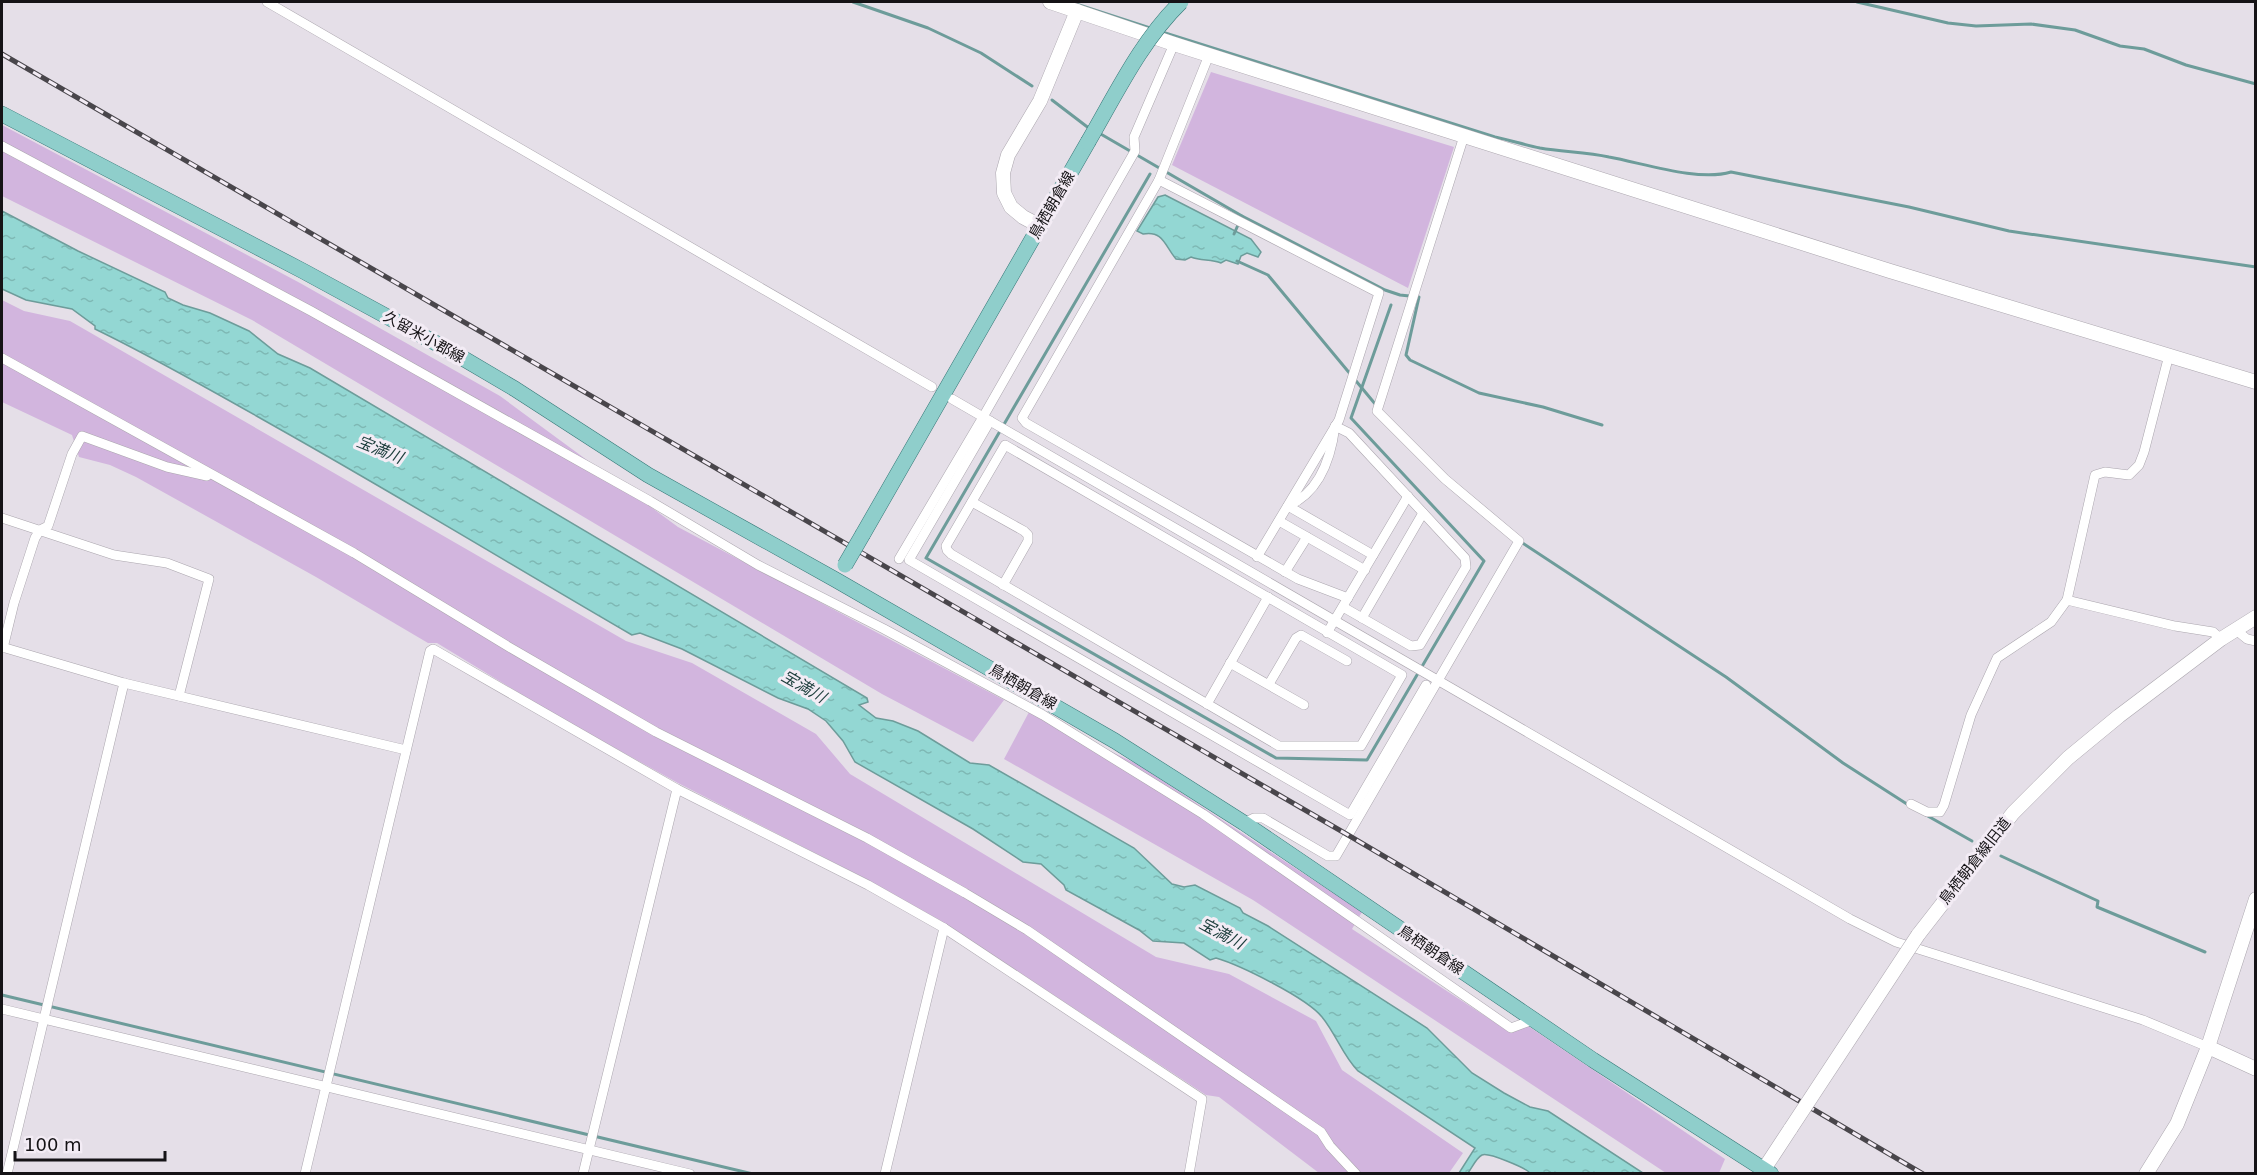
<svg xmlns="http://www.w3.org/2000/svg" width="2257" height="1175" font-family="'DejaVu Sans','Noto Sans JP',sans-serif">
	<defs>
		<pattern id="water-ripples" width="26" height="14" patternUnits="userSpaceOnUse" patternTransform="scale(1.5)"><rect width="26" height="14" fill="#93d7d3"/><path d="M2 4q2-2 4 0t4 0M15 11q2-2 4 0t4 0" fill="none" stroke="#7eb8b4"/></pattern>
	</defs>
	<rect width="100%" height="100%" fill="#e5dfe8"/>
	<!-- green -->
	<g fill="#d2b5de">
		<polygon points="1211,72 1454,147 1408,288 1172,165"/>
		<polygon points="2,125 300,283 500,396 678,527 1004,700 973,742 882,694 252,320 2,196"/>
		<polygon points="2,300 24,311 70,321 626,641 692,663 816,734 850,774 1156,957 1229,974 1316,1021 1342,1070 1463,1153 1449,1173 1319,1173 1219,1097 1206,1095 941,921 870,881 678,783 552,713 437,643 428,643 316,577 136,477 110,465 79,457 72,435 2,402"/>
		<polygon points="1029,712 1137,764 1362,912 1352,929 1508,1031 1528,1026 1725,1159 1719,1173 1666,1173 1253,900 1004,759"/>
	</g>
	<!-- water -->
	<g fill="url(#water-ripples)" stroke="#6d9c9a" stroke-width="1.5">
		<path d="M 1165,195 L 1251,239 L 1261,252 L 1258,257 L 1247,253 L 1241,256 L 1238,264 L 1226,260 L 1221,263 C 1211,259 1201,261 1191,257 L 1185,260 L 1176,259 C 1165,246 1163,230 1143,234 L 1137,231 L 1158,197 Z"/>
		<path d="M 2,211 L 78,251 L 165,292 L 168,298 L 183,305 L 210,313 L 249,331 L 278,354 L 310,368 L 867,698 L 868,702 L 859,705 L 876,718 L 893,721 L 918,731 L 970,763 L 989,765 L 1134,848 L 1172,884 L 1184,887 L 1195,885 L 1240,908 L 1243,913 L 1268,926 L 1427,1028 L 1472,1073 L 1504,1093 L 1530,1107 L 1548,1111 L 1643,1173 L 1530,1173 C 1526,1168 1488,1152 1482,1155 C 1476,1158 1472,1168 1468,1173 L 1459,1173 L 1475,1148 L 1358,1071 C 1343,1056 1336,1034 1322,1017 C 1307,998 1240,965 1216,958 L 1210,960 L 1184,943 L 1153,941 L 1139,930 L 1066,890 L 1064,885 L 1041,864 L 1023,862 L 973,829 L 855,762 L 843,741 L 826,721 L 808,709 L 778,698 L 682,649 L 640,633 L 632,635 C 515,567 400,497 283,431 C 221,396 159,360 95,329 L 95,326 L 72,309 L 26,300 L 2,289 Z"/>
	</g>
	<g fill="none" stroke-linecap="round" stroke-linejoin="round">
		<!-- stream -->
		<g stroke="#6d9c9a" stroke-width="3">
			<polyline points="853,2 928,28 981,53 1032,86"/>
			<polyline points="1070,2 1150,28"/>
			<polyline points="1857,2 1948,23 1976,26 2031,24 2075,30 2120,46 2144,49 2186,65 2256,84"/>
			<path d="M 1162,32 L 1495,137 C 1510,140 1525,145 1540,148 C 1563,152 1586,152 1609,157 C 1643,163 1698,182 1731,172 L 1909,207 L 2009,231 L 2256,267"/>
			<polyline points="1052,100 1090,129"/>
			<polyline points="1099,133 1242,216 1385,290 1400,295 1419,297 1406,355 1410,360 1479,393 1543,407 1602,425"/>
			<polyline points="1150,174 926,558 1276,758 1367,760 1484,561 1351,418 1391,305"/>
			<polyline points="1234,234 1242,216"/>
			<polyline points="1237,261 1268,275 1376,405"/>
			<polyline points="1521,542 1726,677 1843,763 1910,806"/>
			<polyline points="1926,815 1972,841"/>
			<polyline points="2001,856 2098,901 2097,907 2205,952"/>
			<polyline points="2,995 753,1174"/>
		</g>
		<!-- street casing -->
		<g stroke="#aba6ae" stroke-width="10">
			<g id="street">
				<polyline points="267,2 932,387"/>
				<polyline points="1209,55 1159,180 1022,418 1026,423 1298,579 1348,598"/>
				<polyline points="2,146 311,311 650,501 758,565 884,629 1043,715 1203,814 1511,1028 1533,1020"/>
				<polyline points="1159,180 1379,293 1339,420 1257,557"/>
				<polyline points="2,358 354,553 509,647 656,732 867,838 965,893 1027,930 1321,1132 1330,1146 1356,1174"/>
				<polyline points="952,399 1850,919 1896,942 2143,1020 2208,1047"/>
				<polyline points="990,421 909,560 1350,815 1426,685"/>
				<polygon points="1005,445 1402,675 1361,746 1279,746 951,554 947,550 946,546"/>
				<polyline points="972,502 1024,531 1028,535 1028,541 1003,585"/>
				<path d="M 1288,506 C 1320,492 1331,458 1335,426 L 1349,433 L 1465,558 L 1466,567 L 1420,645 L 1411,646 L 1343,607"/>
				<polyline points="1288,506 1373,555"/>
				<polyline points="2,518 114,555 167,563 209,579 179,696"/>
				<polyline points="1279,521 1365,570"/>
				<polyline points="899,559 983,417 1135,151 1134,137 1174,44"/>
				<polyline points="1285,572 1307,537"/>
				<polyline points="2067,600 2175,626 2213,632 2221,639"/>
				<polyline points="1362,618 1423,513"/>
				<polyline points="2236,630 2247,639 2256,641"/>
				<polyline points="1327,633 1408,496"/>
				<polyline points="2,647 124,683 406,750"/>
				<polyline points="3,648 14,603 35,538 40,530 48,526 72,454 82,436 167,467 207,476"/>
				<polyline points="1230,663 1304,705"/>
				<polyline points="1269,684 1296,638 1301,635 1347,661"/>
				<polyline points="1207,704 1268,597"/>
				<polyline points="1911,804 1927,812 1940,812 1944,805 1971,715 1997,658 2051,622 2067,600 2095,475 2105,472 2129,475 2139,465 2144,452 2169,355"/>
				<polyline points="1244,823 1254,818 1263,818 1328,856 1336,856 1519,541 1445,479 1377,411 1464,136"/>
				<polyline points="2,1009 690,1174"/>
				<polyline points="7,1174 124,683"/>
				<polyline points="305,1174 430,651 433,649 677,789 868,885 944,928 1202,1099 1189,1174"/>
				<polyline points="583,1174 677,789"/>
				<polyline points="885,1174 944,928"/>
			</g>
		</g>
		<!-- secondary casing -->
		<g stroke="#aba6ae" stroke-width="15">
			<g id="secondary">
				<polyline points="1050,2 1174,44 1890,271 2256,382"/>
				<polyline points="1040,226 1023,217 1011,207 1004,193 1003,173 1008,155 1040,101 1077,11"/>
				<polyline points="1918,935 2013,813 2068,758 2119,716 2221,639 2256,617"/>
				<polyline points="2208,1047 2256,1069"/>
				<polyline points="1764,1169 1791,1128"/>
				<polyline points="2146,1174 2177,1124 2208,1047 2256,899"/>
			</g>
		</g>
		<!-- primary casing -->
		<g stroke="#347776" stroke-width="16">
			<g id="primary">
				<polyline points="2,114 303,271 454,353 515,389 648,475 836,580 1115,741 1244,823 1593,1060 1771,1174"/>
				<polyline points="863,534 1088,142"/>
			</g>
		</g>
		<!-- street -->
		<use href="#street" stroke="#fff" stroke-width="9"/>
		<!-- secondary -->
		<use href="#secondary" stroke="#fff" stroke-width="14"/>
		<!-- primary -->
		<use href="#primary" stroke="#8fcecb" stroke-width="15"/>
		<!-- rail casing -->
		<g stroke="#49464b" stroke-width="5">
			<polyline id="rail" points="2,54 1348,835 1923,1174"/>
		</g>
		<!-- rail -->
		<use href="#rail" stroke="#f3ecf5" stroke-width="3" stroke-dasharray="9" stroke-linecap="butt"/>
		<!-- secondary-bridge casing -->
		<g stroke="#aba6ae" stroke-width="15" stroke-linecap="butt">
			<polyline id="secondary-bridge" points="1791,1128 1918,935"/>
		</g>
		<!-- primary-bridge casing -->
		<g stroke="#347776" stroke-width="16" stroke-linecap="butt">
			<g id="primary-bridge">
				<path d="M 1088,142 C 1116,94 1141,41 1181,2"/>
				<polyline points="845,565 863,534"/>
			</g>
		</g>
		<!-- secondary-bridge -->
		<use href="#secondary-bridge" stroke="#fff" stroke-width="14"/>
		<!-- primary-bridge -->
		<use href="#primary-bridge" stroke="#8fcecb" stroke-width="15"/>
	</g>
	<g text-anchor="middle" stroke-width="6" stroke-linejoin="round" paint-order="stroke">
		<!-- street labels -->
		<g font-size="15" fill="#151316" stroke="#f3ecf5">
			<text transform="translate(1052 205) rotate(-60)" y="5">鳥栖朝倉線</text>
			<text transform="translate(424 337) rotate(29)" y="5">久留米小郡線</text>
			<text transform="translate(1023 687) rotate(30)" y="5">鳥栖朝倉線</text>
			<text transform="translate(1975 861) rotate(-52)" y="5">鳥栖朝倉線旧道</text>
			<text transform="translate(1431 950) rotate(34)" y="5">鳥栖朝倉線</text>
		</g>
		<!-- water labels -->
		<g font-size="16" font-style="italic" fill="#1b3d3b" stroke="#f3ecf5">
			<text transform="translate(380 449) rotate(22)" y="6">宝満川</text>
			<text transform="translate(804 686) rotate(30)" y="6">宝満川</text>
			<text transform="translate(1222 933) rotate(28)" y="6">宝満川</text>
		</g>
	</g>
	<!-- border -->
	<rect width="2257" height="1175" fill="none" stroke="#151316" stroke-width="6"/>
	<!-- scale -->
	<path d="M15 1151v9h150v-9" fill="none" stroke="#151316" stroke-width="3"/>
	<text x="24" y="1151" font-size="18" fill="#151316" stroke="#f3ecf5" stroke-width="4.5" paint-order="stroke">100 m</text>
</svg>
